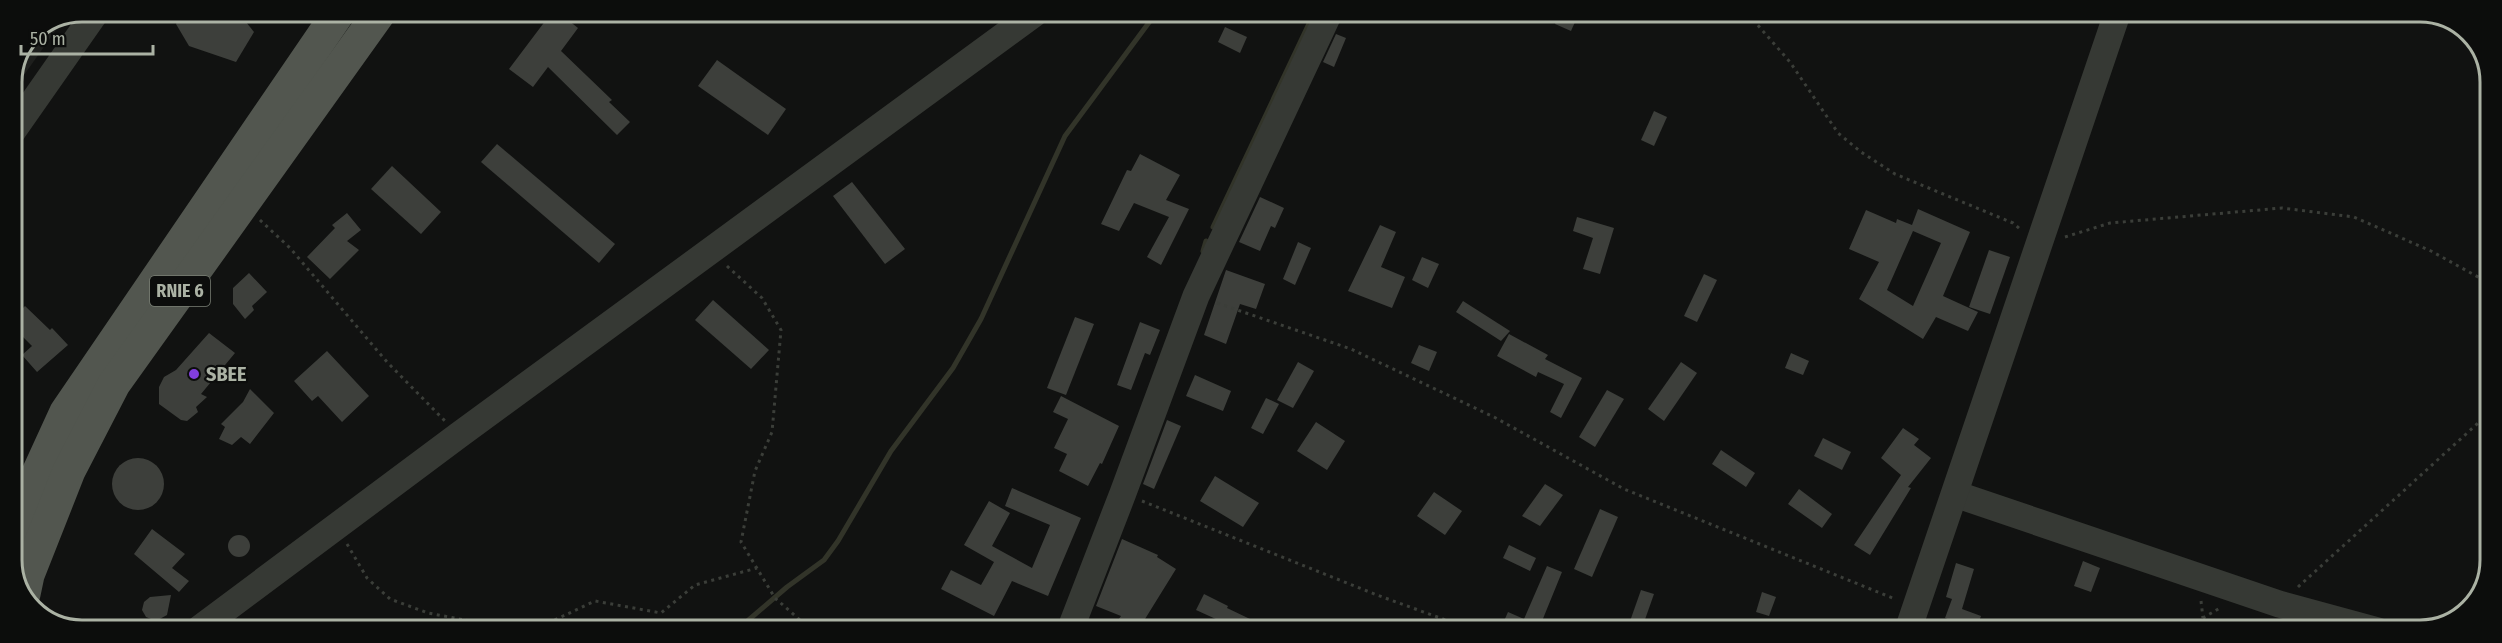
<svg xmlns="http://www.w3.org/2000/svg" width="2502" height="643" font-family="'Fira Sans Condensed',sans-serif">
	<rect width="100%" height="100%" fill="#111211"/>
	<!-- built -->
	<polygon fill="#1e1f1d" points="63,20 12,92 12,82 33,32"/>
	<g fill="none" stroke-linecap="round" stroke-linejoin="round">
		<!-- stream -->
		<g stroke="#323429" stroke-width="5">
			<polyline points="1213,227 1314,13"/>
			<polyline points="1203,251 1206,241"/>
			<polyline points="738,629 787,587 824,560 838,541 891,451 953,368 981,319 1065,136 1156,13"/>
		</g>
	</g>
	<!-- building -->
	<g fill="#3d3f3b" fill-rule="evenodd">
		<polygon points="182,12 238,12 254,32 236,62 189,46 176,24"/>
		<polygon points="552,12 558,12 578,28 561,51 612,100 609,102 630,122 617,135 548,67 533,87 509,69"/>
		<polygon points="1559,13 1579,13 1571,31 1555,24"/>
		<polygon points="1225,27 1247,37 1240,53 1218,42"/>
		<polygon points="1336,34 1346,38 1334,67 1323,62"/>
		<polygon points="717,60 786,109 768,135 698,86"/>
		<polygon points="1654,111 1667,117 1654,146 1641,140"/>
		<polygon points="497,144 615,244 599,263 481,162"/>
		<polygon points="1140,154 1180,175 1166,200 1189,209 1161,265 1147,257 1169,217 1134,203 1119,231 1101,224 1127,170 1131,171"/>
		<polygon points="392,166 441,212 421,234 371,189"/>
		<polygon points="852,182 905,249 885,264 833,196"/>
		<polygon points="1260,197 1284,208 1275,228 1271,226 1260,251 1239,242"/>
		<path d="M 1918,209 L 1970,232 L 1943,296 L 1978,312 L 1968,331 L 1936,317 L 1923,339 L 1859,299 L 1879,262 L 1849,249 L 1866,210 L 1896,223 L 1897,219 L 1912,225 ZM 1913,231 L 1941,243 L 1913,306 L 1887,290 Z"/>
		<polygon points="347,213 361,230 347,241 359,250 330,279 307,257 335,228 332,225"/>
		<polygon points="1577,217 1614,228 1600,274 1583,269 1593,238 1573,231"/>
		<polygon points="1380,225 1396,232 1381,267 1405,277 1392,308 1348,291"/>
		<polygon points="1298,242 1311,248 1295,285 1283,279"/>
		<polygon points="1989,250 2010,257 1990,314 1969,307"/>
		<polygon points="1422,257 1439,264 1428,288 1412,280"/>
		<polygon points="1226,270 1265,284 1256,309 1240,304 1226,344 1204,335"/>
		<polygon points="249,273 267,292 252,306 254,310 245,319 233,304 233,288"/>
		<polygon points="1704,274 1717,280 1697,322 1684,316"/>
		<polygon points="713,300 769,350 751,369 695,320"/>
		<polygon points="1463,301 1510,331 1501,341 1456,312"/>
		<polygon points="25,306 50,330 52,328 68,345 37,372 22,355 32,346 12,326 12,319"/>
		<polygon points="1075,317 1094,324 1066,395 1047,388"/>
		<polygon points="1140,322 1160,330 1150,355 1145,353 1131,390 1117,385"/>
		<polygon points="209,333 235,353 201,394 207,397 196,407 198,412 187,421 181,420 159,404 159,387 164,377 176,370"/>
		<polygon points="1509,334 1548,355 1545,359 1582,378 1561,418 1550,412 1564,384 1538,372 1536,377 1497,356"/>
		<polygon points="1419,345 1437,352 1429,371 1411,363"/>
		<polygon points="327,351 369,396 342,422 318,396 312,401 294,381"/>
		<polygon points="1791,353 1809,361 1803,375 1785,368"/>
		<polygon points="1298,362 1314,371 1293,408 1277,400"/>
		<polygon points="1681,362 1697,373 1664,421 1648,409"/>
		<polygon points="1195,375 1231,391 1223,411 1186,396"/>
		<polygon points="250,389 274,413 250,444 241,437 232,445 219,439 225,427 221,424 243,402"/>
		<polygon points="1607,390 1624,399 1595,447 1579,437"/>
		<polygon points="1061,396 1119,426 1102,464 1100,463 1088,486 1059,471 1067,454 1054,448 1068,419 1053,412"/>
		<polygon points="1266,398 1279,404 1263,434 1251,428"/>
		<polygon points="1167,420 1181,426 1154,489 1143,484"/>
		<polygon points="1316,422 1345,441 1327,470 1297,451"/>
		<polygon points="1903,428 1919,439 1914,445 1931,458 1908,487 1911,488 1870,555 1854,545 1901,475 1881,458"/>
		<polygon points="1823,438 1851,452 1842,470 1814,456"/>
		<polygon points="1721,450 1755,473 1746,487 1712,464"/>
		<circle cx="138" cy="484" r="26"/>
		<polygon points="1215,476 1259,503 1243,527 1200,501"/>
		<polygon points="1545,484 1563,495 1540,526 1522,516"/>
		<polygon points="1012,488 1081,518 1048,596 1012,581 994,616 941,589 951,570 981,585 994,562 964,545 989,501 1010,513 992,546 1032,568 1050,525 1005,506"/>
		<polygon points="1799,489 1832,514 1822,528 1788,504"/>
		<polygon points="1434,492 1462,511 1445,535 1417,516"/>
		<polygon points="1600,509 1618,517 1592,577 1574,569"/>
		<polygon points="152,529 185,554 172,568 189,581 179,592 134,554"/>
		<circle cx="239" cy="546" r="11"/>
		<polygon points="1122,539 1158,555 1157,557 1176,569 1145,619 1156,630 1125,630 1116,623 1121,616 1096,606"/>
		<polygon points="1509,545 1536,558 1530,571 1503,558"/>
		<polygon points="2083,561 2100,568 2091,592 2074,586"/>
		<polygon points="1956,563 1974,569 1962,609 1981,616 1976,630 1945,618 1952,599 1946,597"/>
		<polygon points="1547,566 1562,572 1540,626 1550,630 1500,630 1508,612 1524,619"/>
		<polygon points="1641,590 1654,594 1642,628 1629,624"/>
		<polygon points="1762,592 1776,597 1769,616 1756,612"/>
		<polygon points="1204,594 1228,606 1227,608 1273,630 1240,630 1196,610"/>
		<polygon points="171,595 167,615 156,621 146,617 142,610 144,602 150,597"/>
	</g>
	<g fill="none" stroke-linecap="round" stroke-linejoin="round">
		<!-- path -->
		<g stroke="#3b3e39" stroke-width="3" stroke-dasharray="3 4.5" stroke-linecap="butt">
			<polyline points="1748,14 1790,62 1838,133 1861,152 1895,174 2013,223 2021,230"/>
			<polyline points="260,220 290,248 387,362 445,421"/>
			<polyline points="2065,237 2110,223 2282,208 2354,217 2431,251 2489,283"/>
			<polyline points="727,266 762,298 781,330 772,432 755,471 741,542 775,598 810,629"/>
			<polyline points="1217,303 1351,349 1494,417 1624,489 1895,599"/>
			<polyline points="1142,501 1377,595 1473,630"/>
			<polyline points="347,544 367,578 390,599 428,613 486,624 544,625 595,601 661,613 695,585 757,568"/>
			<polyline points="2298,587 2488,414"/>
			<polyline points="2201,601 2203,618"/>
			<polyline points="2195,631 2203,618 2220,608"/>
		</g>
		<!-- minor -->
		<g stroke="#363934" stroke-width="27">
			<polyline points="12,132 96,12"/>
			<polyline points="1955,494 2279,604 2378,631"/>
			<polyline points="199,629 459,435 1035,13"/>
			<polyline points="1070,630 1123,493 1196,296 1329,13"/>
			<polyline points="1908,630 2117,14"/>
		</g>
		<!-- major -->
		<g stroke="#52564f" stroke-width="33">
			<polyline points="12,534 16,521 66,412 339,12"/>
			<polyline points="24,594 28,575 69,471 114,384 380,12"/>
		</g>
	</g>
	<!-- markers -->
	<circle fill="#813edd" stroke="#0c0d0c" stroke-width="2" cx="194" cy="374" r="6"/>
	<g text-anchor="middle" stroke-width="4.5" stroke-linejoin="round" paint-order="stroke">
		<!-- shield labels -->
		<rect fill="#0c0d0c" stroke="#7b8076" stroke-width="1.5" x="150" y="276" width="60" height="30" rx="4.5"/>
		<g font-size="18" font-weight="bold" fill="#abb2a4">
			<text x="180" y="297">RNIE 6</text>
		</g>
		<!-- poi labels -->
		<g font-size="20" font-weight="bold" fill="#abb2a4" stroke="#0c0d0c" text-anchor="start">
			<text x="206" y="381">SBEE</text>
		</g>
	</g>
	<!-- crop -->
	<path d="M0 0H2502V643H0ZM82 22H2420A60 60 0 0 1 2480 82V560A60 60 0 0 1 2420 620H82A60 60 0 0 1 22 560V82A60 60 0 0 1 82 22Z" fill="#0c0d0c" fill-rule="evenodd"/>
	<path fill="none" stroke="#abb2a4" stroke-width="3" d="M82 22H2420A60 60 0 0 1 2480 82V560A60 60 0 0 1 2420 620H82A60 60 0 0 1 22 560V82A60 60 0 0 1 82 22Z"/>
	<!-- scale -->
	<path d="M21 45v9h132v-9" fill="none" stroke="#abb2a4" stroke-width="3"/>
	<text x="30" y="45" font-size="18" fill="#abb2a4" stroke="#0c0d0c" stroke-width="4.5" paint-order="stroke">50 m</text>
</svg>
